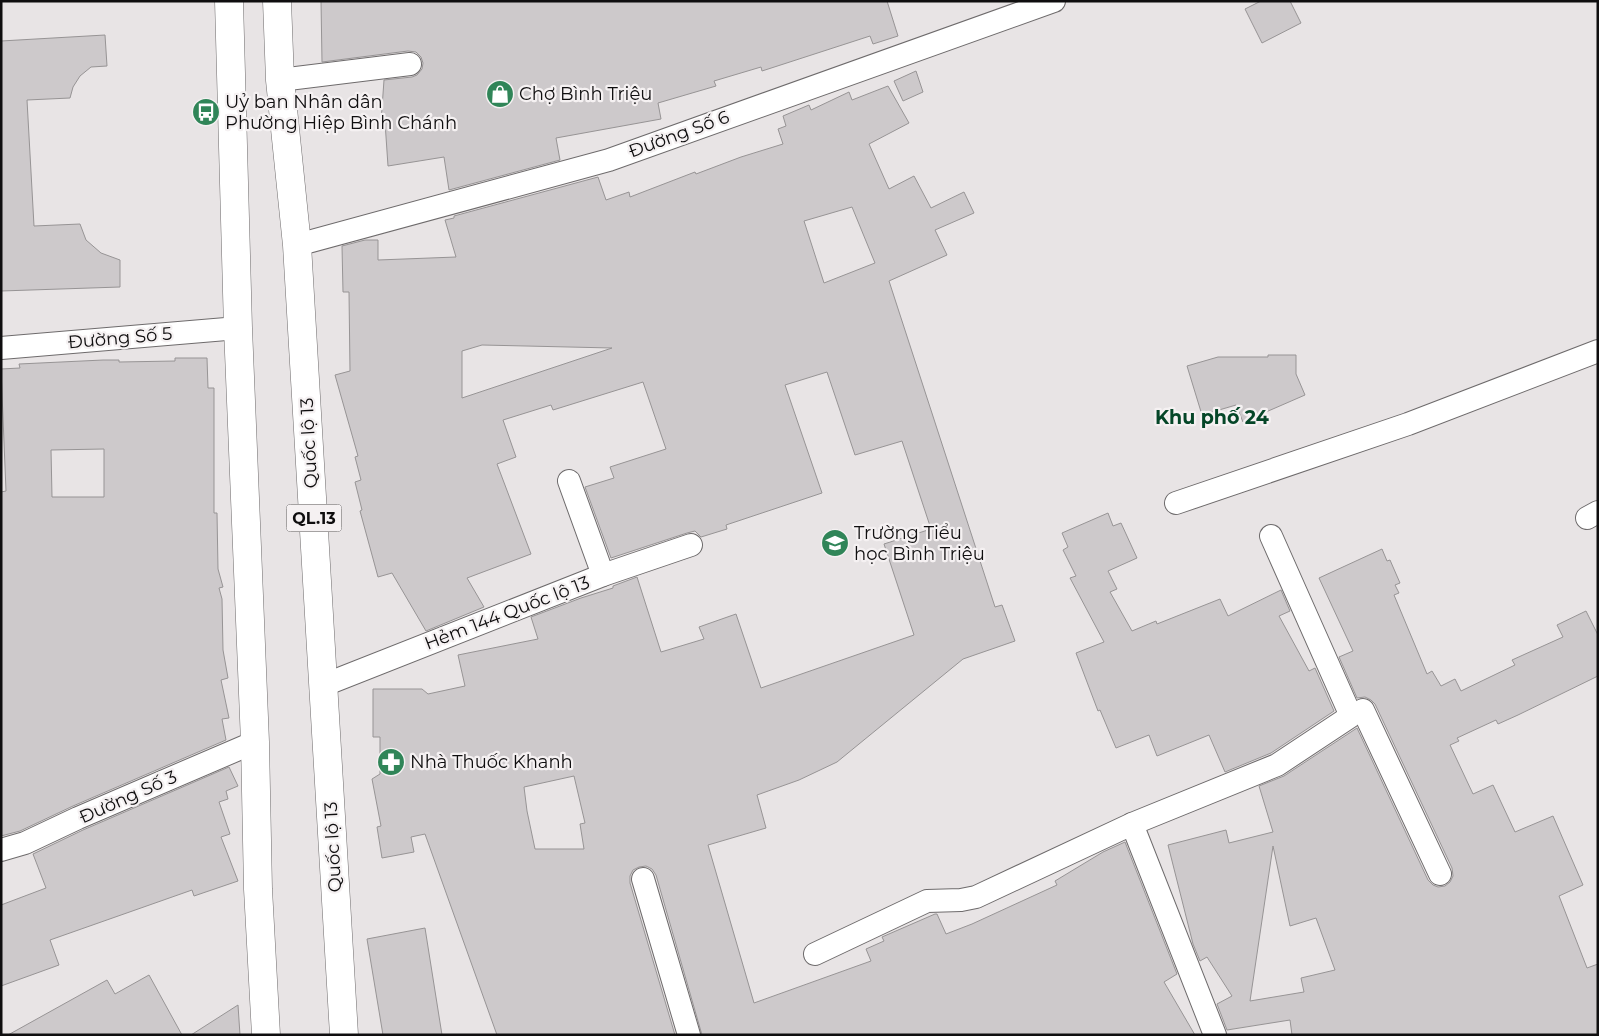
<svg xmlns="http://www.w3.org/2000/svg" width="1599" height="1036" font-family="Montserrat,sans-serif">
	<rect width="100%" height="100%" fill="#e8e4e5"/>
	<!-- building -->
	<g fill="#cdc9cb" stroke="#979495" fill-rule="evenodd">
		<polygon points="321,1 887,1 898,36 873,44 870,36 762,71 761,67 714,81 716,86 658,103 661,119 556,138 560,160 449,190 444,157 388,166 385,122 381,122 384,80 412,77 417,75 422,69 423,63 421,57 416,52 408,51 322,62"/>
		<polygon points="1261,1 1290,1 1301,23 1262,43 1245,9"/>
		<polygon points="105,35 107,66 91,67 80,76 73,87 70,98 27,100 34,226 80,224 86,240 101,253 120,260 120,287 1,291 1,41"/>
		<polygon points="916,71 923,92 903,101 894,81"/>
		<path d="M 888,86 L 909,123 L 869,144 L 889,189 L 914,176 L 931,208 L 964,192 L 974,213 L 935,230 L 947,255 L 889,281 L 995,607 L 1002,605 L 1015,641 L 963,659 L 837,762 L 799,780 L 757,795 L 766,828 L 708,845 L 754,1003 L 871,961 L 866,949 L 884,941 L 882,937 L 935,914 L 937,914 L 946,934 L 972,924 L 1057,885 L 1055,881 L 1103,852 L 1125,842 L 1177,974 L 1164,982 L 1195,1035 L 702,1035 L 656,875 L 652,869 L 646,866 L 639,867 L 633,870 L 630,876 L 630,883 L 675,1035 L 497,1035 L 425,834 L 411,837 L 414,852 L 382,858 L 377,827 L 381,826 L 372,779 L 380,774 L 380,737 L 373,737 L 373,689 L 422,689 L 428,694 L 465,686 L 458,655 L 538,639 L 531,617 L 581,598 L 613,588 L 613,586 L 637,577 L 661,652 L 704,639 L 699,627 L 736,614 L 761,688 L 914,635 L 884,544 L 931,529 L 902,441 L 855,455 L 827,372 L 785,385 L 822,493 L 726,525 L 727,529 L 701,537 L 695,531 L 687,533 L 611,558 L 585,487 L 614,478 L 610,467 L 666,449 L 643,382 L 553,410 L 551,405 L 503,420 L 516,457 L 497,464 L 531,554 L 467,578 L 484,607 L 426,631 L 392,573 L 378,577 L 360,511 L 362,510 L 355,482 L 361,480 L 355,457 L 358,456 L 335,375 L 350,371 L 349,292 L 343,292 L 342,246 L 365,240 L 378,240 L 378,260 L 456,257 L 445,220 L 454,218 L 454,216 L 598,177 L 606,200 L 629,192 L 630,197 L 695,172 L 696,174 L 741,157 L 783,144 L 778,129 L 786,126 L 783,116 L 809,105 L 811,110 L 849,92 L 852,100 ZM 852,207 L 875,263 L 824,283 L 804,221 ZM 482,345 L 612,348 L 462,398 L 462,351 ZM 574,776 L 585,823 L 580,824 L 584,849 L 535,849 L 527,811 L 524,787 Z"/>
		<polygon points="1268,355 1296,355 1296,374 1305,395 1243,422 1236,405 1202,415 1187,366 1218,357 1268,357"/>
		<path d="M 175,358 L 207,358 L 208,388 L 214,388 L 214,513 L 217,513 L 218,569 L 223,587 L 219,588 L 222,599 L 223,650 L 228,678 L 221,680 L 229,718 L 222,719 L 226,740 L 73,806 L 20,831 L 1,836 L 1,492 L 6,491 L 1,369 L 20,368 L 19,364 L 103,360 L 119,360 L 119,362 L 175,361 ZM 104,449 L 104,497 L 52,497 L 51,450 Z"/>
		<polygon points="1108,513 1113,526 1121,523 1137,558 1108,571 1117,589 1110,592 1132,631 1156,621 1157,624 1220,599 1228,616 1281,590 1290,611 1279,616 1309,671 1315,668 1334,711 1271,753 1225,772 1209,735 1157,756 1149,735 1116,748 1100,710 1098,711 1076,653 1104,642 1070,578 1076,576 1063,550 1068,547 1062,533"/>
		<path d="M 1382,549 L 1387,561 L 1390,560 L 1400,583 L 1395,585 L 1399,593 L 1394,595 L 1427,674 L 1432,671 L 1441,686 L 1455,679 L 1461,691 L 1515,665 L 1512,660 L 1563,637 L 1557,625 L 1586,611 L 1598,635 L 1598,676 L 1518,715 L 1498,724 L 1496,720 L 1457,738 L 1459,741 L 1450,745 L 1473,794 L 1493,785 L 1515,832 L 1553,816 L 1583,885 L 1559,896 L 1587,968 L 1598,964 L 1598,1035 L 1292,1035 L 1290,1020 L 1227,1030 L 1217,1004 L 1232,996 L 1207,957 L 1200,961 L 1193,944 L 1168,845 L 1226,830 L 1229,843 L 1273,832 L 1259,786 L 1284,776 L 1357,728 L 1428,880 L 1433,885 L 1438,887 L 1445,886 L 1450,882 L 1453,876 L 1452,868 L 1375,704 L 1371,700 L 1365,697 L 1357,698 L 1339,657 L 1353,651 L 1319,578 ZM 1273,846 L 1290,926 L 1316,918 L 1335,970 L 1301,978 L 1304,992 L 1250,1001 Z"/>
		<polygon points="229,767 238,786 226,791 228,799 219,802 230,834 221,837 238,881 194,896 192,890 50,940 59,965 1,986 1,905 46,888 33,854 83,830"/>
		<polygon points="425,928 442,1035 383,1035 367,939"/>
		<polygon points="149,975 182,1035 8,1035 107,980 115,994"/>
		<polygon points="238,1005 240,1035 191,1035"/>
	</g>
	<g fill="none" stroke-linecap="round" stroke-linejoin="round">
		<!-- minor casing -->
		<g stroke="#6e6b6c" stroke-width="24">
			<g id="minor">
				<polyline points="280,80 410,64"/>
				<polyline points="297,245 609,160 1054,1"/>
				<polyline points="1,348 238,328"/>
				<polyline points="569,481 603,575"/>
				<polyline points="1176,503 1408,424 1598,351"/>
				<polyline points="1587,518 1598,512"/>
				<polyline points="324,685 603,575 691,545"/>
				<polyline points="1363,710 1440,874"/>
				<polyline points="1132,824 1215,1035"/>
				<polyline points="1,850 25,843 78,818 255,742"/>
				<polyline points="643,879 689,1035"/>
				<polyline points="815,954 927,901 961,900 976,897 1132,824 1277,765 1351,716 1271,536"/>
			</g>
		</g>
		<!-- trunk casing -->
		<g stroke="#6e6b6c" stroke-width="29">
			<g id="trunk">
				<polyline points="229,1 238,328 255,742 258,889 266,1035"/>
				<polyline points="277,1 280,80 297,245 344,1035"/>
			</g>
		</g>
		<!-- minor -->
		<use href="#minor" stroke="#fff" stroke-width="22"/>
		<!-- trunk -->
		<use href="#trunk" stroke="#fff" stroke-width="28"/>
	</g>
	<!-- icons -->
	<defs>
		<g id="shop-disc" transform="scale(1.4375)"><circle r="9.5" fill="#308558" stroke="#f5f1f2"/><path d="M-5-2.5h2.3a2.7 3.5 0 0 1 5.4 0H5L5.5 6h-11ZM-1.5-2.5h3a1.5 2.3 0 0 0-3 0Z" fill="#fff"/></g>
		<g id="bus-disc" transform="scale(1.4375)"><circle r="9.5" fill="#308558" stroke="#f5f1f2"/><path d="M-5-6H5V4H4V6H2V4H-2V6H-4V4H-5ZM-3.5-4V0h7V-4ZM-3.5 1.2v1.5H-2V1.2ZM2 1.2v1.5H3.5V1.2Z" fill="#fff"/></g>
		<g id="school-disc" transform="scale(1.4375)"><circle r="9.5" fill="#308558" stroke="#f5f1f2"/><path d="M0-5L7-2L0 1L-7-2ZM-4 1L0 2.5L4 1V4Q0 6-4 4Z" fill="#fff"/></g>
		<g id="pharmacy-disc" transform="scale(1.4375)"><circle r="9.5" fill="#308558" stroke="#f5f1f2"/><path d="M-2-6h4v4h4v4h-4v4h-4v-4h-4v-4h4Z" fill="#fff"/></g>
	</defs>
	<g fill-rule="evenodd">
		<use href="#shop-disc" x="500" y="94"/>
		<use href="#bus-disc" x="206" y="112"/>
		<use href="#school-disc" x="835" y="543"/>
		<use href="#pharmacy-disc" x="391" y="762"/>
	</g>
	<g text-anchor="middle" stroke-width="4.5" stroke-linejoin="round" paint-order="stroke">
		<!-- shield labels -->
		<rect fill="#f5f1f2" stroke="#545253" stroke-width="1" x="286.5" y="504.5" width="55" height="27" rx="4"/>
		<g font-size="16" font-weight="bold" fill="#0f0e0f">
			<text x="314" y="524">QL.13</text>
		</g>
		<!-- poi labels -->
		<g font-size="18" fill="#0f0e0f" stroke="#f5f1f2" text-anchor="start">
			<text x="519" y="100">Chợ Bình Triệu</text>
			<text x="225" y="108">Uỷ ban Nhân dân<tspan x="225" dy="21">Phường Hiệp Bình Chánh</tspan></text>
			<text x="854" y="539">Trường Tiểu<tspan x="854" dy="21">học Bình Triệu</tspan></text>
			<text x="410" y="768">Nhà Thuốc Khanh</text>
		</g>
		<!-- street labels -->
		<g font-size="18" fill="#0f0e0f" stroke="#f5f1f2">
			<text transform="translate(679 134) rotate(-20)" y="6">Đường Số 6</text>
			<text transform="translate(120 338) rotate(-5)" y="6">Đường Số 5</text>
			<text transform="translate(309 443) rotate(-93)" y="6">Quốc lộ 13</text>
			<text transform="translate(507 613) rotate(-21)" y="6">Hẻm 144 Quốc lộ 13</text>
			<text transform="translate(128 797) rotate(-24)" y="6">Đường Số 3</text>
			<text transform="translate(333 847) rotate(-93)" y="6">Quốc lộ 13</text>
		</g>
		<!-- neighbourhood labels -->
		<g font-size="19" font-weight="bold" fill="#054628" stroke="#f5f1f2">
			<text x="1212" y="424">Khu phố 24</text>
		</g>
	</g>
	<!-- border -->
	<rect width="1599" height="1036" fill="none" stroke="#0f0e0f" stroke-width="5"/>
</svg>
